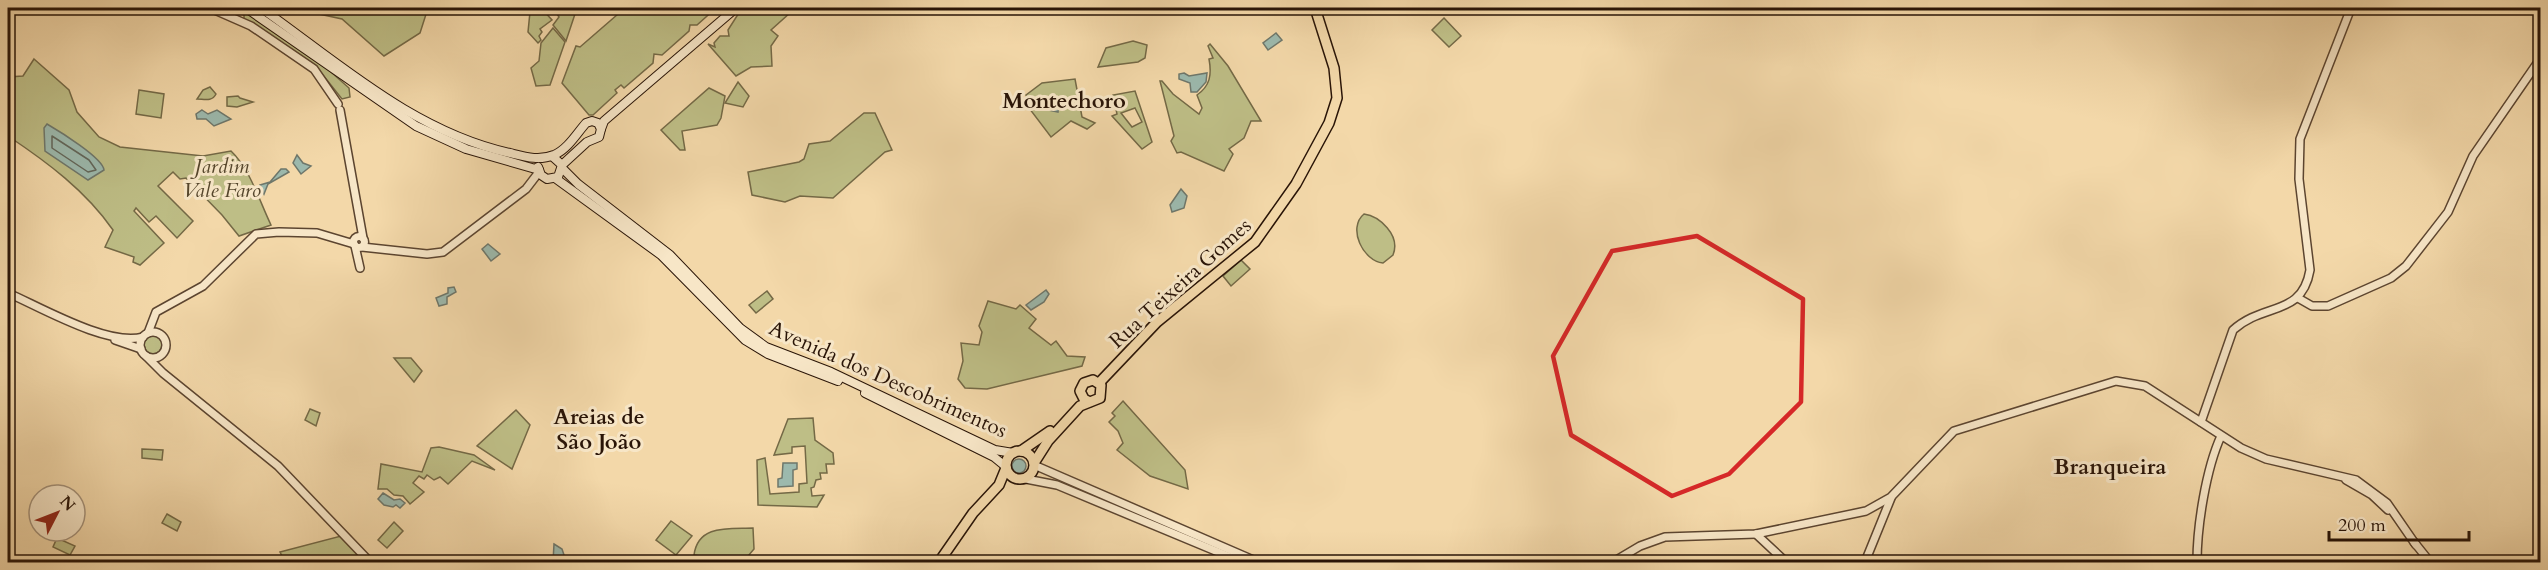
<svg xmlns="http://www.w3.org/2000/svg" width="2548" height="570" font-family="Cardo,serif">
	<rect width="100%" height="100%" fill="#f3d8a9"/>
	<filter id="stains"><feTurbulence type="fractalNoise" baseFrequency=".00333" numOctaves="4"/><feColorMatrix values="0 0 0 0 .2 0 0 0 0 .09 0 0 0 0 .02 0 0 0 .5 -.17"/></filter>
	<radialGradient id="worn" r=".72"><stop offset=".6" stop-color="#630" stop-opacity="0"/><stop offset="1" stop-color="#630" stop-opacity=".3"/></radialGradient>
	<!-- green -->
	<g fill="#bebe86" stroke="#746946" stroke-width="1.5" fill-rule="evenodd">
		<polygon points="225,8 239,8 322,64 349,88 350,97 342,99 319,70 244,20 244,15"/>
		<polygon points="309,8 428,8 420,33 384,56 342,19 319,14"/>
		<polygon points="536,8 541,8 552,20 540,29 542,32 539,36 541,40 538,43 528,32 530,12"/>
		<polygon points="560,8 577,8 566,41 553,25 559,17 557,14 562,10"/>
		<polygon points="625,8 716,8 697,25 690,25 689,31 662,55 654,54 653,63 624,88 621,85 615,90 617,93 593,115 589,115 562,83 576,46 580,47"/>
		<polygon points="742,8 780,8 791,12 771,30 778,36 771,46 772,66 751,67 736,76 708,44 715,47 714,43 720,36 729,36 728,30"/>
		<polygon points="1444,18 1461,36 1449,47 1432,30"/>
		<polygon points="553,28 565,42 550,85 536,86 531,68 539,61 541,43"/>
		<polygon points="1133,41 1147,45 1145,58 1138,62 1098,67 1106,48"/>
		<path d="M 1210,44 L 1228,66 L 1261,121 L 1251,121 L 1244,138 L 1229,149 L 1233,154 L 1224,171 L 1181,152 L 1177,153 L 1171,141 L 1174,136 L 1160,81 L 1162,81 L 1173,94 L 1199,114 L 1202,108 L 1197,95 C 1210,86 1212,75 1209,59 L 1213,58 L 1208,46 Z"/>
		<path d="M 34,59 L 69,90 L 77,112 L 99,137 L 120,147 L 203,156 L 231,151 C 250,169 259,200 271,225 L 239,236 L 222,215 L 186,178 L 180,179 L 173,172 L 158,186 L 193,221 L 177,238 L 156,216 L 149,222 L 136,208 L 134,211 L 164,243 L 140,265 L 133,262 L 134,257 L 105,247 L 113,230 C 86,191 47,162 8,136 L 8,77 L 23,76 Z"/>
		<polygon points="1075,79 1082,117 1095,123 1087,129 1071,121 1051,137 1029,108 1026,95 1042,83"/>
		<polygon points="738,82 749,96 743,107 725,103"/>
		<path d="M 210,87 L 216,94 C 212,102 204,99 197,99 L 203,90 Z"/>
		<polygon points="709,88 725,96 721,118 717,125 682,131 685,150 680,150 661,130"/>
		<polygon points="139,90 164,94 161,118 136,114"/>
		<path d="M 1135,91 L 1152,142 L 1142,149 L 1112,116 L 1117,114 L 1113,95 ZM 1135,108 L 1142,122 L 1132,127 L 1121,113 Z"/>
		<polygon points="238,96 240,98 253,102 237,107 227,106 227,97"/>
		<polygon points="864,113 875,113 892,150 885,152 833,198 800,196 785,202 752,195 748,172 799,162 804,159 809,144 830,141"/>
		<path d="M 1364,214 C 1379,216 1401,235 1393,255 L 1383,263 C 1363,261 1347,228 1364,214 Z"/>
		<polygon points="1241,260 1250,269 1231,286 1223,276"/>
		<polygon points="767,291 773,299 756,313 749,305"/>
		<polygon points="988,301 1016,309 1020,305 1036,319 1029,328 1051,345 1056,341 1067,356 1085,357 1082,366 987,389 965,388 958,379 963,361 961,343 979,345 982,332 979,326"/>
		<circle cx="153" cy="345" r="9"/>
		<polygon points="394,358 411,358 422,371 414,382"/>
		<polygon points="1123,401 1185,470 1188,489 1150,476 1117,450 1123,443 1118,431 1109,422 1115,416 1112,413"/>
		<polygon points="310,409 320,413 316,426 305,420"/>
		<polygon points="516,410 530,425 512,469 477,446"/>
		<polygon points="813,418 815,440 833,453 834,464 826,464 827,473 820,473 821,479 816,480 814,487 811,488 812,496 824,495 817,507 758,505 757,460 765,458 770,494 799,492 799,484 807,483 805,446 792,447 792,453 774,455 788,419"/>
		<polygon points="439,447 474,455 495,470 472,461 448,484 440,477 434,480 427,475 424,479 419,476 413,483 424,492 410,504 403,496 394,495 387,489 378,489 381,464 422,472 431,448"/>
		<polygon points="142,449 163,450 162,460 142,458"/>
		<polygon points="167,514 181,522 177,531 162,523"/>
		<polygon points="671,521 692,536 676,555 656,540"/>
		<polygon points="394,522 403,531 387,548 378,540"/>
		<path d="M 753,528 L 754,549 L 743,562 L 729,562 L 694,555 C 698,524 729,529 753,528 Z"/>
		<polygon points="341,536 365,562 285,562 280,552"/>
		<polygon points="57,538 75,546 70,555 53,547"/>
	</g>
	<!-- water -->
	<g fill="#9cb9ad" stroke="#6e776b" stroke-width="1.5">
		<polygon points="1276,33 1282,40 1268,50 1263,43"/>
		<polygon points="1184,73 1189,76 1207,73 1206,82 1197,92 1191,92 1190,83 1179,79 1179,74"/>
		<polygon points="1060,99 1058,112 1044,109 1053,100"/>
		<polygon points="202,110 208,114 217,110 231,119 214,126 206,119 197,119 196,114"/>
		<path d="M 47,124 C 59,131 103,158 104,170 L 88,180 L 45,151 L 44,128 Z"/>
		<polygon points="297,155 303,163 311,166 301,174 293,163"/>
		<polygon points="281,169 286,169 289,172 268,184 264,194 260,185 270,182"/>
		<polygon points="1181,189 1187,196 1184,208 1172,212 1170,205"/>
		<polygon points="488,244 500,254 491,261 482,249"/>
		<polygon points="454,287 456,292 447,297 447,304 439,306 436,298 448,293 448,288"/>
		<polygon points="1046,290 1049,294 1044,302 1031,310 1026,305"/>
		<circle cx="1019" cy="466" r="7"/>
		<polygon points="783,463 797,463 797,469 793,470 793,486 778,487 778,479 782,478"/>
		<polygon points="383,493 394,500 400,499 405,503 400,508 396,505 393,507 384,505 378,499"/>
		<polygon points="554,544 562,549 564,555 560,562 553,562"/>
	</g>
	<g fill="none" stroke-linecap="round" stroke-linejoin="round">
		<!-- shore -->
		<polygon stroke="#62665a" stroke-width="1.5" points="52,136 89,160 96,170 88,172 52,148"/>
		<!-- tertiary casing -->
		<g stroke="#5c4530" stroke-width="10">
			<g id="tertiary">
				<polyline points="210,8 251,26 314,69 338,104"/>
				<polyline points="340,110 363,238"/>
				<circle cx="359" cy="242" r="5.5"/>
				<polyline points="355,246 360,268"/>
				<polyline points="362,247 427,254 443,252 526,189 539,172"/>
				<path d="M 8,293 C 40,307 109,347 143,337"/>
				<polyline points="2298,298 2312,306 2328,306 2391,278 2406,266 2448,212 2473,156 2540,59"/>
				<circle cx="153" cy="345" r="13"/>
				<polyline points="148,333 156,312 203,286 256,234 279,232 317,233 354,244"/>
				<polyline points="115,340 141,349"/>
				<polyline points="147,357 163,373 278,466 370,562"/>
				<path d="M 2201,422 L 2233,330 C 2264,302 2302,317 2310,270 L 2299,179 L 2300,139 L 2351,8"/>
				<polyline points="1034,465 1258,562"/>
				<polyline points="1026,479 1057,485 1242,562"/>
				<polyline points="2346,480 2372,495 2388,510"/>
				<polyline points="1756,534 1786,562"/>
				<polyline points="2414,542 2430,562"/>
				<polyline points="1613,562 1640,546 1665,537 1756,534 1866,511 1891,497 1954,431 2116,381 2145,386 2241,448 2266,459 2356,480 2387,503 2416,545"/>
				<polyline points="1865,562 1891,498"/>
				<path d="M 2197,562 C 2197,526 2206,469 2221,436"/>
			</g>
		</g>
		<!-- secondary casing -->
		<g stroke="#291407" stroke-width="10">
			<g id="secondary">
				<polyline points="246,8 416,126 466,149 539,170"/>
				<path d="M 261,8 C 339,63 414,132 510,153 C 526,157 539,161 554,155 C 568,149 577,133 586,123 L 592,121 L 598,123 L 601,129 L 599,137 L 587,142 L 562,165"/>
				<polyline points="601,129 604,121 736,8"/>
				<polyline points="538,167 541,175 547,179 558,177 562,165 552,156"/>
				<polyline points="562,168 578,184 670,255 740,328 766,347 831,372 995,450 1013,453"/>
				<polyline points="555,178 661,255 745,340 768,354 838,381"/>
				<polyline points="865,393 994,457 1005,466"/>
			</g>
		</g>
		<!-- primary casing -->
		<g stroke="#291407" stroke-width="12">
			<g id="primary">
				<polyline points="1099,383 1157,322 1255,242 1296,184 1329,123 1337,98 1334,68 1315,8"/>
				<circle cx="1020" cy="465" r="14"/>
				<polyline points="1021,451 1050,431"/>
				<polyline points="1034,463 1048,441 1080,406 1100,398 1101,385 1093,380 1084,383 1080,391 1084,399 1090,402"/>
				<polyline points="939,562 973,513 999,485 1006,468"/>
			</g>
		</g>
		<!-- tertiary -->
		<use href="#tertiary" stroke="#f7e6c7" stroke-width="7"/>
		<!-- secondary -->
		<use href="#secondary" stroke="#f7e6c7" stroke-width="8"/>
		<!-- primary -->
		<use href="#primary" stroke="#f3d8a9" stroke-width="9"/>
	</g>
	<!-- marked area -->
	<path fill="none" stroke="#d62828" stroke-width="4.5" stroke-linejoin="round" d="M 1697,236 L 1803,299 L 1801,402 L 1729,474 L 1672,496 L 1571,435 L 1553,356 L 1612,251 Z"/>
	<g text-anchor="middle" stroke-width="6" stroke-linejoin="round" paint-order="stroke">
		<!-- park labels -->
		<g font-size="21" font-style="italic" fill="#56472d" stroke="#f7e6c7">
			<text x="222" y="173">Jardim<tspan x="222" dy="24">Vale Faro</tspan></text>
		</g>
		<!-- street labels -->
		<g font-size="21" fill="#291407" stroke="#f7e6c7">
			<text transform="translate(1180 283) rotate(-42)" y="7">Rua Teixeira Gomes</text>
			<text transform="translate(888 379) rotate(24)" y="7">Avenida dos Descobrimentos</text>
		</g>
		<!-- neighbourhood labels -->
		<g font-size="22" font-weight="bold" fill="#291407" stroke="#f7e6c7">
			<text x="1064" y="108">Montechoro</text>
			<text x="599" y="424">Areias de<tspan x="599" dy="25">São João</tspan></text>
			<text x="2110" y="474">Branqueira</text>
		</g>
	</g>
	<!-- margin -->
	<rect width="2548" height="570" fill="none" stroke="#f3d8a9" stroke-width="30"/>
	<rect x="9" y="9" width="2530" height="552" fill="none" stroke="#291407" stroke-width="3"/>
	<rect x="15" y="15" width="2518" height="540" fill="none" stroke="#291407" stroke-width="1.5"/>
	<!-- north arrow -->
	<g transform="translate(57 513) rotate(48)"><circle r="28" fill="#f7e6c7" stroke="#a5927a" stroke-width="1.5"/>
	<path d="M0-4.5L10 22L0 15L-10 22Z" fill="#8f2418"/>
	<text y="-9" font-size="16" font-weight="bold" text-anchor="middle" fill="#291407">N</text>
	</g>
	<!-- scale -->
	<path d="M2329 531v9h140v-9" fill="none" stroke="#291407" stroke-width="3"/>
	<text x="2338" y="531" font-size="18" fill="#291407" stroke="#f7e6c7" stroke-width="4.5" paint-order="stroke">200 m</text>
	<rect width="100%" height="100%" filter="url(#stains)"/>
	<rect width="100%" height="100%" fill="url(#worn)"/>
</svg>
